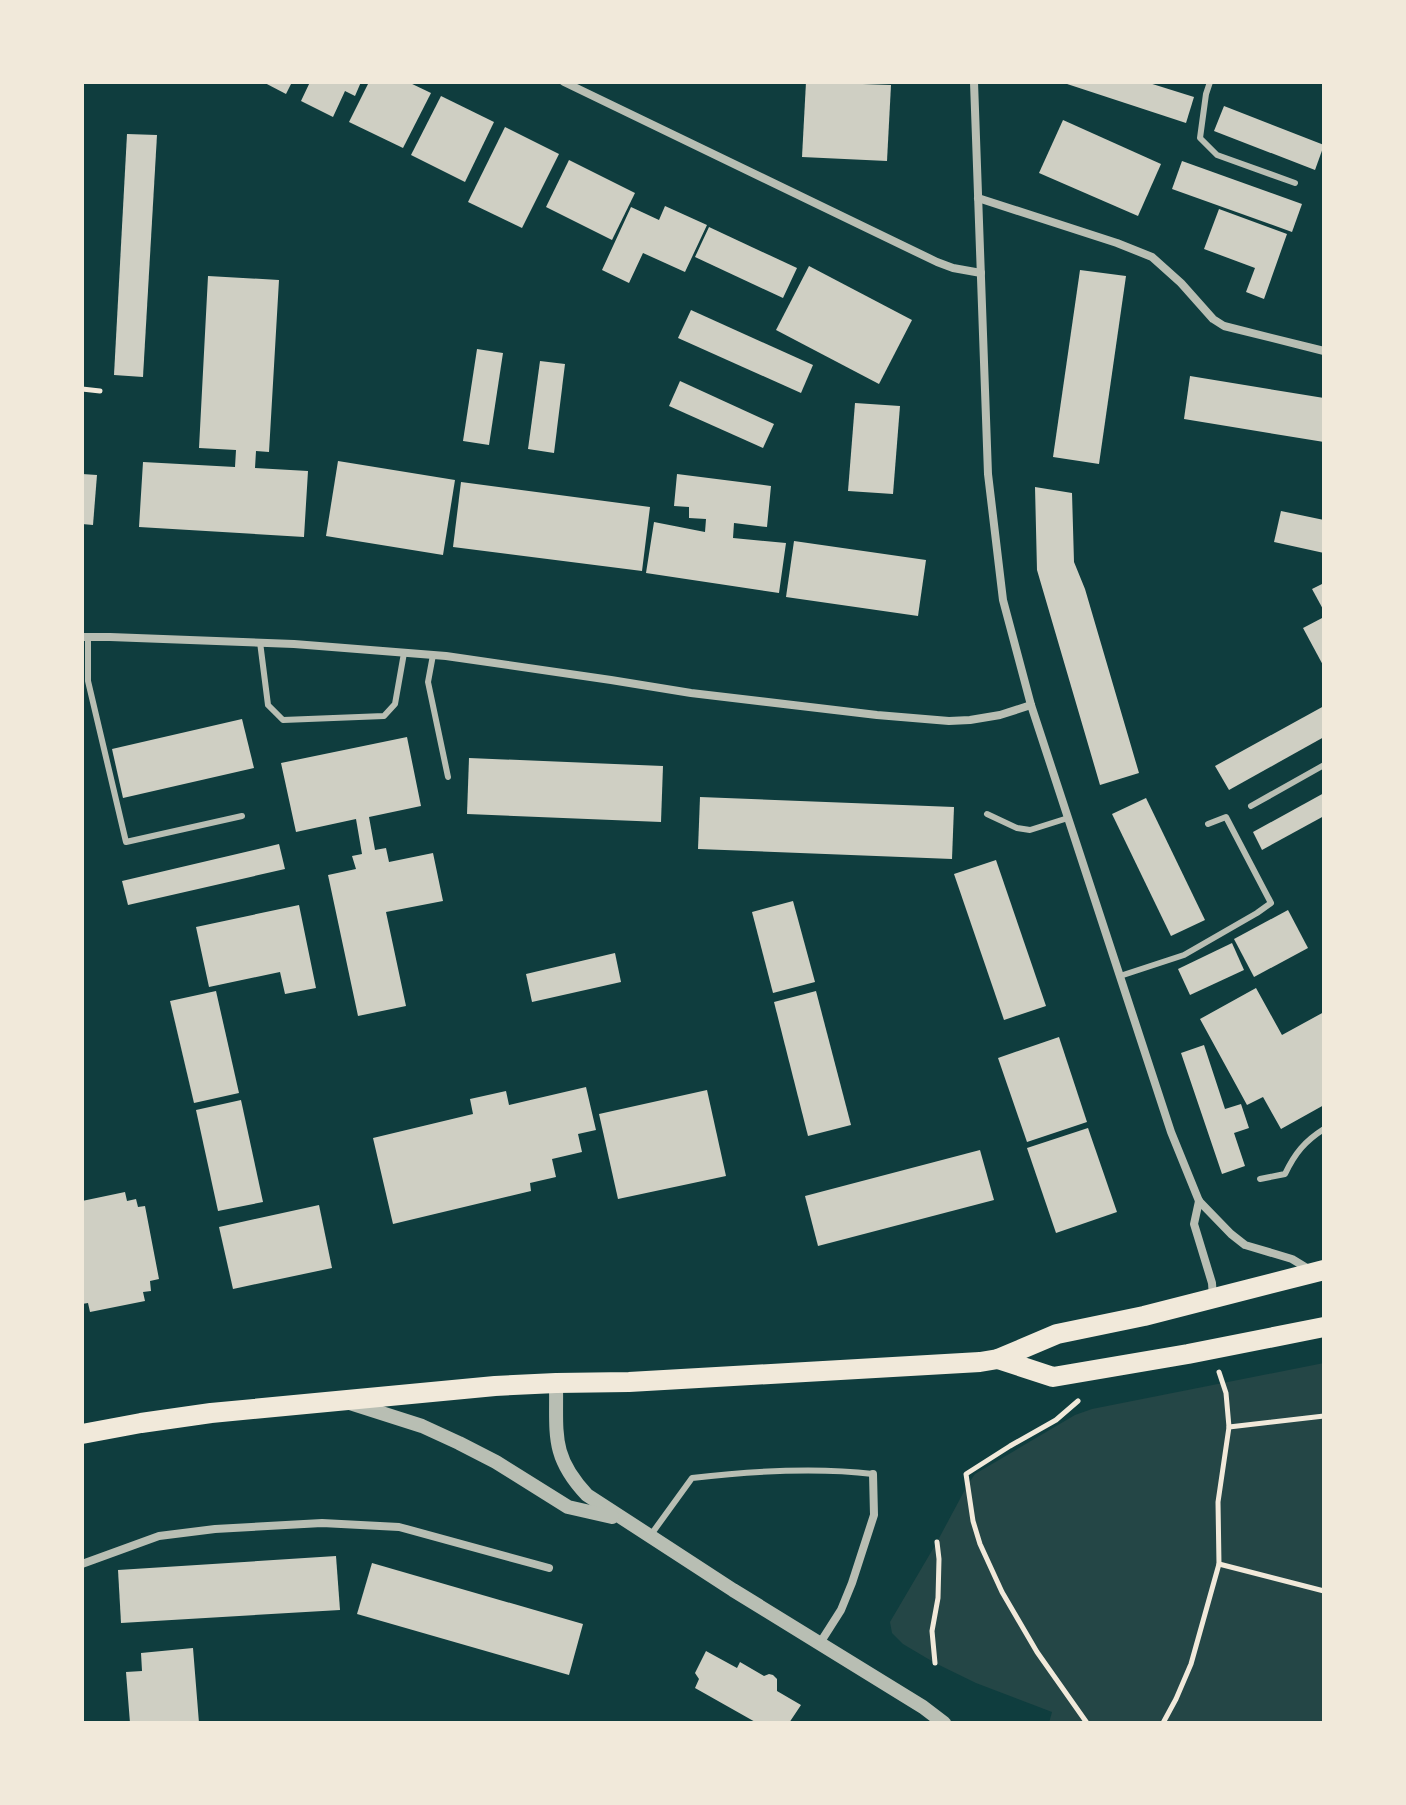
<svg xmlns="http://www.w3.org/2000/svg" width="1406" height="1805" font-family="'Roboto Condensed',sans-serif">
	<rect width="100%" height="100%" fill="#0f3d3e"/>
	<!-- green -->
	<polygon fill="#244646" points="1324,1363 1324,1723 1049,1723 1052,1712 976,1683 935,1663 903,1644 892,1633 890,1622 937,1542 968,1484 975,1474 1075,1415 1092,1409"/>
	<!-- building -->
	<g fill="#cfcfc3">
		<polygon points="263,82 292,82 286,94"/>
		<polygon points="310,82 361,82 355,96 345,91 333,117 301,101"/>
		<polygon points="369,82 408,82 431,93 403,148 349,122"/>
		<polygon points="806,82 891,85 887,161 802,157"/>
		<polygon points="1061,82 1146,82 1194,97 1186,123"/>
		<polygon points="441,96 494,122 465,182 411,155"/>
		<polygon points="1224,106 1324,145 1315,170 1214,131"/>
		<polygon points="1063,120 1161,164 1138,216 1039,173"/>
		<polygon points="505,127 559,154 522,228 468,202"/>
		<polygon points="127,134 157,135 143,377 114,375"/>
		<polygon points="569,160 635,193 612,240 546,207"/>
		<polygon points="1182,161 1302,204 1292,232 1172,189"/>
		<polygon points="665,206 707,225 685,272 643,253 629,283 602,270 631,207 659,220"/>
		<polygon points="1219,209 1287,234 1264,299 1246,292 1255,268 1204,249"/>
		<polygon points="709,227 797,268 783,298 695,257"/>
		<polygon points="809,266 912,320 879,384 776,330"/>
		<polygon points="1080,270 1126,276 1099,464 1053,457"/>
		<polygon points="208,276 279,280 269,452 256,451 255,468 308,471 304,537 139,527 143,462 235,467 236,450 199,448"/>
		<polygon points="691,310 813,365 801,393 678,338"/>
		<polygon points="477,349 503,353 489,445 463,441"/>
		<polygon points="540,361 565,364 554,453 528,449"/>
		<polygon points="1190,376 1324,398 1324,442 1184,419"/>
		<polygon points="680,381 774,424 763,448 669,406"/>
		<polygon points="855,403 900,406 893,494 848,491"/>
		<polygon points="338,461 455,480 443,555 326,536"/>
		<polygon points="82,474 97,475 93,525 82,524"/>
		<polygon points="677,474 771,486 767,527 734,523 733,538 786,543 779,593 646,573 654,522 705,532 706,519 689,518 689,507 674,506"/>
		<polygon points="461,482 650,507 642,571 453,547"/>
		<polygon points="1035,487 1072,493 1074,562 1085,589 1139,773 1100,785 1037,570"/>
		<polygon points="1281,511 1324,520 1324,553 1274,542"/>
		<polygon points="794,541 926,560 918,616 786,597"/>
		<polygon points="1324,583 1324,611 1312,589"/>
		<polygon points="1324,617 1324,667 1303,628"/>
		<polygon points="1324,706 1324,737 1229,790 1215,766"/>
		<polygon points="242,719 254,768 123,798 112,749"/>
		<polygon points="407,737 421,806 369,817 375,850 386,848 389,862 433,853 443,901 386,912 406,1006 358,1016 328,875 356,869 352,856 362,854 356,819 296,832 281,763"/>
		<polygon points="469,758 663,766 661,822 467,814"/>
		<polygon points="1324,793 1324,816 1262,850 1253,832"/>
		<polygon points="700,797 954,807 952,859 698,849"/>
		<polygon points="1146,798 1205,920 1171,936 1112,814"/>
		<polygon points="279,844 285,869 128,905 122,881"/>
		<polygon points="996,860 1046,1006 1004,1020 954,874"/>
		<polygon points="793,901 815,982 773,993 752,912"/>
		<polygon points="299,905 316,988 285,994 280,972 209,987 196,927"/>
		<polygon points="1288,910 1308,948 1254,977 1234,939"/>
		<polygon points="1232,943 1244,970 1190,995 1178,969"/>
		<polygon points="615,953 621,982 532,1002 526,974"/>
		<polygon points="1256,988 1282,1035 1324,1012 1324,1105 1281,1129 1263,1097 1247,1105 1200,1019"/>
		<polygon points="216,991 239,1093 194,1103 170,1001"/>
		<polygon points="816,991 851,1125 808,1136 774,1002"/>
		<polygon points="1059,1037 1087,1122 1027,1142 998,1058"/>
		<polygon points="1204,1045 1225,1109 1241,1104 1249,1128 1234,1133 1245,1166 1222,1174 1181,1053"/>
		<polygon points="586,1087 596,1130 578,1134 582,1152 552,1159 556,1177 530,1183 531,1191 393,1224 373,1138 473,1114 470,1099 506,1091 509,1105"/>
		<polygon points="707,1090 726,1176 618,1199 599,1114"/>
		<polygon points="241,1100 263,1202 218,1211 196,1110"/>
		<polygon points="1088,1128 1117,1212 1056,1233 1027,1148"/>
		<polygon points="980,1150 994,1200 818,1246 805,1196"/>
		<polygon points="125,1192 127,1201 136,1199 138,1207 145,1206 159,1279 150,1281 151,1291 143,1292 145,1301 90,1312 88,1303 82,1304 82,1201"/>
		<polygon points="319,1205 332,1268 233,1289 219,1227"/>
		<polygon points="336,1556 340,1610 121,1623 118,1570"/>
		<polygon points="372,1563 583,1624 569,1675 357,1614"/>
		<polygon points="193,1648 199,1723 130,1723 126,1672 142,1671 141,1653"/>
		<polygon points="706,1651 737,1668 740,1662 764,1676 769,1674 773,1675 777,1679 777,1691 801,1705 789,1723 757,1723 695,1688 699,1679 695,1673"/>
	</g>
	<g fill="none" stroke-linecap="round" stroke-linejoin="round">
		<!-- path -->
		<g stroke="#f1e9da" stroke-width="5">
			<polyline points="82,389 100,391"/>
			<polyline points="1078,1401 1056,1420 1010,1446 966,1474 973,1521 980,1544 1002,1592 1037,1652 1087,1723"/>
			<polyline points="1229,1427 1324,1416"/>
			<polyline points="1219,1564 1324,1591"/>
			<polyline points="935,1663 932,1631 938,1598 939,1559 937,1542"/>
			<polyline points="1163,1723 1176,1699 1191,1664 1219,1564 1218,1502 1229,1427 1226,1393 1219,1372"/>
		</g>
		<!-- service -->
		<g stroke="#b8beb3" stroke-width="6">
			<polyline points="1210,82 1206,94 1200,138 1217,155 1295,183"/>
			<polyline points="88,637 88,681 126,842 242,816"/>
			<polyline points="260,642 268,705 283,720 384,716 395,704 404,653"/>
			<polyline points="433,655 428,682 448,777"/>
			<polyline points="1251,806 1324,765"/>
			<polyline points="987,814 1017,828 1030,830 1068,818"/>
			<polyline points="1120,976 1184,955 1257,913 1271,903 1226,817 1208,824"/>
			<path d="M 1260,1179 L 1285,1174 C 1295,1153 1305,1141 1324,1129"/>
			<path d="M 650,1536 L 692,1478 C 752,1471 814,1467 873,1474"/>
		</g>
		<!-- minor -->
		<g stroke="#b8beb3" stroke-width="8">
			<polyline points="564,82 937,262 953,268 981,273"/>
			<polyline points="974,82 988,474 1003,600 1031,705 1171,1132 1199,1201 1231,1234 1245,1245 1292,1259 1310,1270"/>
			<polyline points="978,198 1117,243 1152,257 1181,283 1213,319 1224,326 1324,351"/>
			<polyline points="82,637 110,637 294,644 446,656 611,680 691,693 877,715 949,721 970,720 1000,715 1031,705"/>
			<polyline points="1199,1201 1194,1224 1212,1283 1213,1298"/>
			<polyline points="82,1564 159,1536 215,1529 322,1523 399,1527 549,1568"/>
			<polyline points="820,1643 841,1610 852,1583 874,1515 873,1474"/>
		</g>
		<!-- tertiary -->
		<g stroke="#b8beb3" stroke-width="14">
			<path d="M 556,1383 C 557,1433 550,1456 587,1495 L 733,1590 L 923,1707 L 944,1723"/>
			<polyline points="350,1403 422,1426 459,1443 496,1462 568,1507 612,1517"/>
		</g>
		<!-- primary -->
		<g stroke="#f1e9da" stroke-width="20">
			<polyline points="998,1359 1053,1377 1188,1354 1324,1327"/>
			<polyline points="82,1434 141,1423 211,1413 495,1386 556,1383 629,1382 980,1362 998,1359 1057,1334 1144,1316 1324,1270"/>
		</g>
	</g>
	<!-- border -->
	<rect width="1406" height="1805" fill="none" stroke="#f1e9da" stroke-width="168"/>
</svg>
